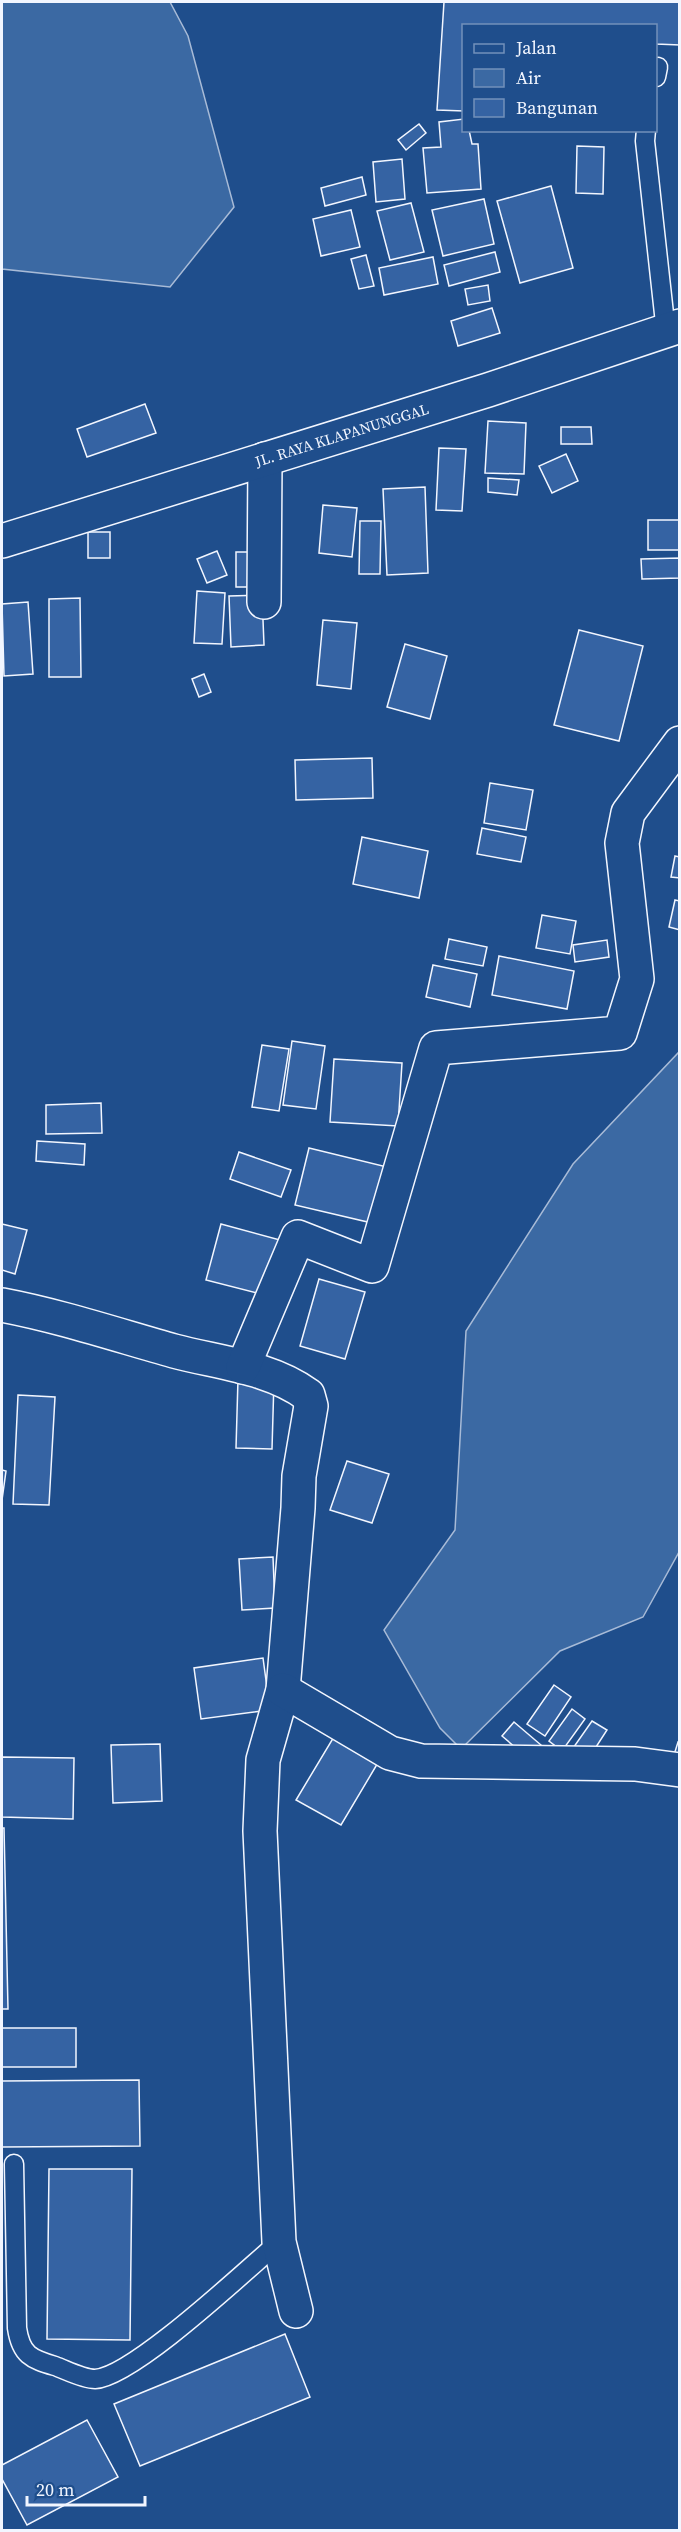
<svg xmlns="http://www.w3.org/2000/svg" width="681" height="2532" font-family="'Source Serif 4',serif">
	<rect width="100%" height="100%" fill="#1f4e8c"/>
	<!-- water -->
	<g fill="#3b69a3" stroke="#a8bbd7" stroke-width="1.5">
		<polygon points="2,2 170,2 188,36 234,207 170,287 2,269"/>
		<polygon points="679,1052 679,1552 643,1617 560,1651 461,1749 440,1728 384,1630 455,1530 466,1331 573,1164"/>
	</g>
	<!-- building -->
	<g fill="#3563a3" stroke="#f2f6ff" stroke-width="1.5">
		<polygon points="444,2 680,2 680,45 656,44 656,26 464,26 464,111 437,110"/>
		<polygon points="464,119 464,130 469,130 472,144 478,144 481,189 427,193 423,148 441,147 439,122"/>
		<polygon points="419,124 426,133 406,150 398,140"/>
		<polygon points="577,146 604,147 603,194 576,193"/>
		<polygon points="402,159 405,199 376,202 373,162"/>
		<polygon points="362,177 366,195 325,206 321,188"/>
		<polygon points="551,186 573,268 520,283 497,201"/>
		<polygon points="484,199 494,244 443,256 432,210"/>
		<polygon points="411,203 424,252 390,260 377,211"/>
		<polygon points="351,210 360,247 321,256 313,219"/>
		<polygon points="495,252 500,272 449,286 444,265"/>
		<polygon points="366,255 374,286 359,289 351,259"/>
		<polygon points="433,257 438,284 384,295 379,268"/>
		<polygon points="488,285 490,301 468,305 465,289"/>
		<polygon points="492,308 500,333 458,346 451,321"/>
		<polygon points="145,404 156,433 87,457 77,429"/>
		<polygon points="488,421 526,423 524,474 485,473"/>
		<polygon points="561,427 591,427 592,444 561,444"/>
		<polygon points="439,448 466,449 462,511 436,510"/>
		<polygon points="566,454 578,481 552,493 539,466"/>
		<polygon points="488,478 519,480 517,495 488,492"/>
		<polygon points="425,487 428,573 387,575 383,489"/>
		<polygon points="323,505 357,508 352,557 319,553"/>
		<rect x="648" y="520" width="32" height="30"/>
		<polygon points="360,521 381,521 380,574 359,574"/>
		<rect x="88" y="532" width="22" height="26"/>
		<polygon points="217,551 227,575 207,583 197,559"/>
		<rect x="236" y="552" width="27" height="35"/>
		<polygon points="680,558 680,578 642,579 641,559"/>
		<polygon points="197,591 225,593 222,644 194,643"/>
		<polygon points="262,595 264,645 231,647 229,596"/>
		<polygon points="80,598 81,677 49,677 49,599"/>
		<polygon points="28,602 33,674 4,676 2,604"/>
		<polygon points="323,620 357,623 351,689 317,685"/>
		<polygon points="579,630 643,646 619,741 554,725"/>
		<polygon points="405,644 447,656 430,719 387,707"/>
		<polygon points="204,674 211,692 199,697 192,679"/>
		<polygon points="372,758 373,798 296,800 295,760"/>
		<polygon points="490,783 533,790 526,830 484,823"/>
		<polygon points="482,828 526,837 521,862 477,854"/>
		<polygon points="362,837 428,851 419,898 353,884"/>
		<polygon points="675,856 680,857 680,878 671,877"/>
		<polygon points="675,900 680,901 680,930 669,927"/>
		<polygon points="542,915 576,921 570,954 536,948"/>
		<polygon points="449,939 487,947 483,966 445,959"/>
		<polygon points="607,940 609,957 575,962 573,945"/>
		<polygon points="499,956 574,971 567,1009 492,995"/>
		<polygon points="433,965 477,974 470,1007 426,997"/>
		<polygon points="292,1041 325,1046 316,1109 283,1105"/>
		<polygon points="262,1045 289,1049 279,1111 252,1107"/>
		<polygon points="334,1059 402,1063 398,1126 330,1122"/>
		<polygon points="101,1103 102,1133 46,1134 46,1105"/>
		<polygon points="37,1141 85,1144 84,1165 36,1161"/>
		<polygon points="309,1148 387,1167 372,1223 295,1205"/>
		<polygon points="239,1152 291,1170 281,1197 230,1179"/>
		<polygon points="2,1224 27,1230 15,1274 2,1270"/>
		<polygon points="221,1224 280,1240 265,1295 206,1280"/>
		<polygon points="319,1279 365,1292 345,1359 300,1346"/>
		<polygon points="238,1379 274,1380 272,1449 236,1448"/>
		<polygon points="18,1395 55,1397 49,1505 13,1504"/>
		<polygon points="347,1461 389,1474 372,1523 330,1510"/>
		<polygon points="2,1470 6,1471 2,1500"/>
		<polygon points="273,1557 275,1608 242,1610 239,1559"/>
		<polygon points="263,1658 270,1710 201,1719 194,1668"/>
		<polygon points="554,1685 571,1697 545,1736 527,1724"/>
		<polygon points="572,1709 585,1719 562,1751 549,1741"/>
		<polygon points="592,1721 607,1730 587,1761 571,1751"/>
		<polygon points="514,1722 541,1745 530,1760 502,1736"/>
		<polygon points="335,1735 379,1761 341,1825 296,1800"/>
		<polygon points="678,1742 680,1743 680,1761 673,1758"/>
		<polygon points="160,1744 162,1801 113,1803 111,1745"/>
		<polygon points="2,1757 74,1758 73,1819 2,1817"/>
		<polygon points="2,1828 4,1828 8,2009 2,2009"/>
		<rect x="2" y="2028" width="74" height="39"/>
		<polygon points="139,2080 140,2146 2,2147 2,2081"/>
		<polygon points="49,2169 132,2169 130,2340 47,2339"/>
		<polygon points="285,2334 310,2397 140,2466 114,2404"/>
		<polygon points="87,2420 118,2477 27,2525 2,2479 2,2465"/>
	</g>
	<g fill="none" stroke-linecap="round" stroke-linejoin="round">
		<!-- lane casing -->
		<g stroke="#f2f6ff" stroke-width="21">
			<g id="lane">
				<polyline points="656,77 658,67"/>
				<polyline points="646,130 645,141 666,332"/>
				<path d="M 14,2164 L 17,2328 C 21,2355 31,2359 55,2366 C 66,2370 83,2379 95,2379 C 133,2377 245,2271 279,2242"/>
			</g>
		</g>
		<!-- street casing -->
		<g stroke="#f2f6ff" stroke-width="36">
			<g id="street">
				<polyline points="264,602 265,459"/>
				<path d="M 2,1305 C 60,1316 117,1335 174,1351 C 219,1363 270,1367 308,1395 L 311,1406 L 299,1476 L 298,1508 L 283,1690 L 263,1760 L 260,1831 L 279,2242 L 296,2311"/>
				<polyline points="243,1367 298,1237 372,1266 436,1048 620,1033 637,979 622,843 628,813 680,743"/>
				<polyline points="283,1690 390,1753 421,1761 635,1764 680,1770"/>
			</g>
		</g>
		<!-- secondary casing -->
		<g stroke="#f2f6ff" stroke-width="36">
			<g id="secondary">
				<path id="s1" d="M 2,541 L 488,390 L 680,326"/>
			</g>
		</g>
		<!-- lane -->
		<use href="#lane" stroke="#1f4e8c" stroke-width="18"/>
		<!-- street -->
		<use href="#street" stroke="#1f4e8c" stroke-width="33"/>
		<!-- secondary -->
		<use href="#secondary" stroke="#1f4e8c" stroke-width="33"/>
	</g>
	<g text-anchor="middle" stroke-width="4.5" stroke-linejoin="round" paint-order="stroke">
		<!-- street labels -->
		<g font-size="15" fill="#f2f6ff" stroke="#1f4e8c">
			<text dy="5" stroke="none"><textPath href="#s1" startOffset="356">JL. RAYA KLAPANUNGGAL</textPath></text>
		</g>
	</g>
	<!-- border -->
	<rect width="681" height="2532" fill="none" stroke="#f2f6ff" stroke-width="6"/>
	<!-- legend -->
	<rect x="462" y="24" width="195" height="108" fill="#1f4e8c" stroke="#7391ba" stroke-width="1.5"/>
	<rect x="474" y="44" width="30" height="9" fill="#1f4e8c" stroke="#7391ba" stroke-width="1.5"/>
	<text x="516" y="54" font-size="18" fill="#f2f6ff">Jalan</text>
	<rect x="474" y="69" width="30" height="18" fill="#3b69a3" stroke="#7391ba" stroke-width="1.5"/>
	<text x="516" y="84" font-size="18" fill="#f2f6ff">Air</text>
	<rect x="474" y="99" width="30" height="18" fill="#3563a3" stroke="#7391ba" stroke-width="1.5"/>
	<text x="516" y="114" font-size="18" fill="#f2f6ff">Bangunan</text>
	<!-- scale -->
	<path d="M27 2496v9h118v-9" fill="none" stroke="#f2f6ff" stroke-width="3"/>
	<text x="36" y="2496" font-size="18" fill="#f2f6ff" stroke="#1f4e8c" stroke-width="4.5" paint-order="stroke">20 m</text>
</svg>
